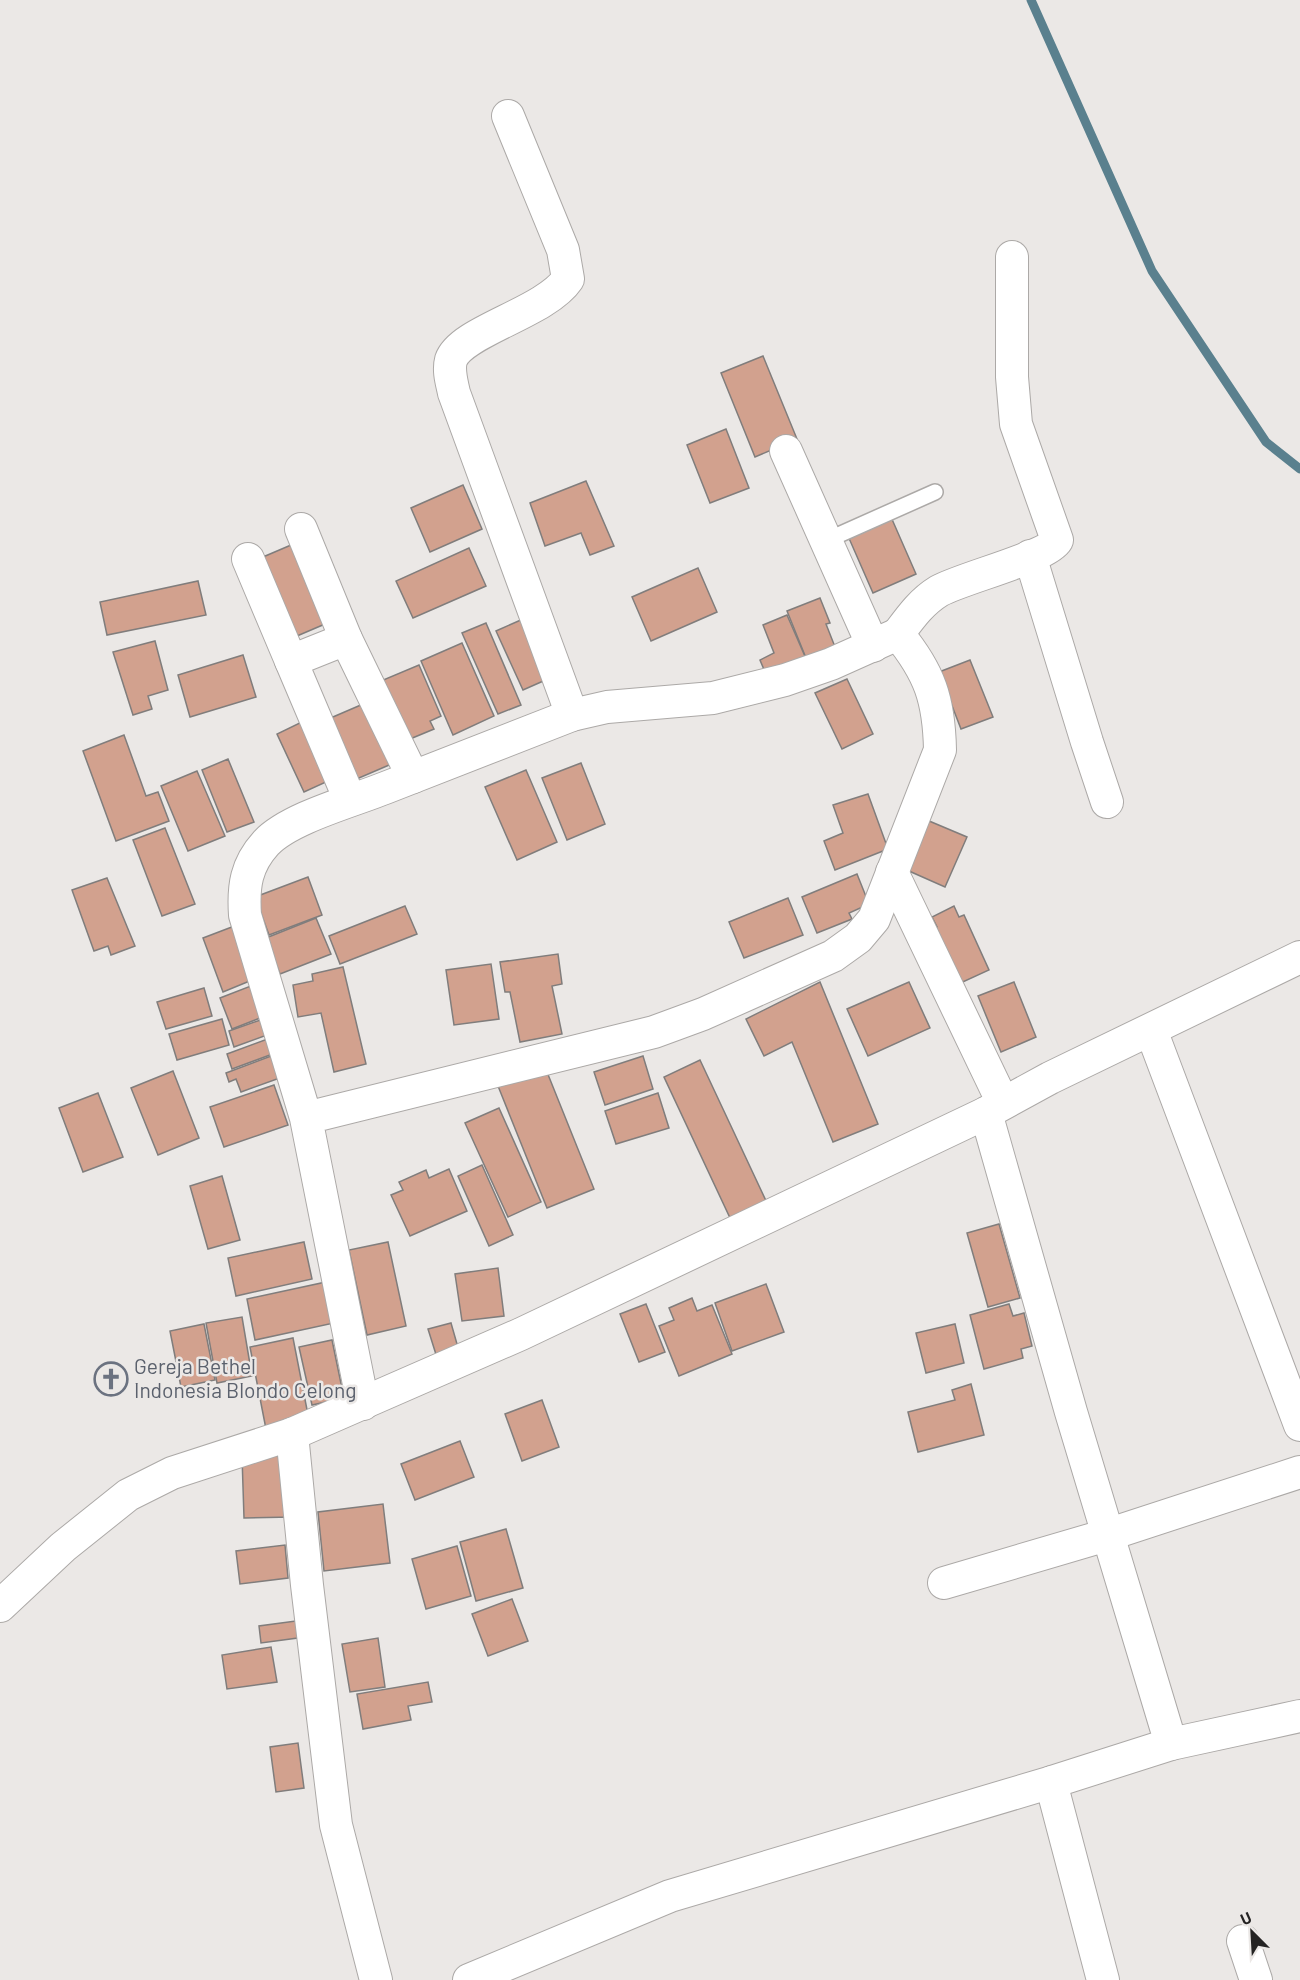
<svg xmlns="http://www.w3.org/2000/svg" width="1300" height="1980" font-family="Barlow,sans-serif">
	<rect width="100%" height="100%" fill="#ebe8e6"/>
	<g fill="none" stroke-linecap="round" stroke-linejoin="round">
		<!-- stream -->
		<polyline stroke="#5a808e" stroke-width="9" points="1031,0 1152,271 1266,442 1300,469"/>
	</g>
	<!-- building -->
	<g fill="#d2a18e" stroke="#807d7c" stroke-width="1.5">
		<polygon points="763,356 797,439 755,457 721,373"/>
		<polygon points="726,429 749,488 710,503 687,445"/>
		<polygon points="586,481 614,546 590,555 581,533 545,546 530,503"/>
		<polygon points="463,485 482,529 430,552 411,508"/>
		<polygon points="891,517 916,574 873,593 848,536"/>
		<polygon points="298,542 332,621 290,639 256,560"/>
		<polygon points="469,548 486,586 413,618 396,581"/>
		<polygon points="698,568 717,612 651,641 632,597"/>
		<polygon points="198,581 206,615 107,635 100,602"/>
		<polygon points="820,598 830,623 826,624 837,652 808,663 787,611"/>
		<polygon points="787,615 807,661 765,672 760,660 774,653 763,625"/>
		<polygon points="523,619 550,678 523,690 496,631"/>
		<polygon points="486,623 521,705 498,714 462,633"/>
		<polygon points="155,641 168,690 148,696 152,709 133,715 113,652"/>
		<polygon points="462,643 494,716 453,735 421,661"/>
		<polygon points="243,655 256,697 190,717 178,675"/>
		<polygon points="970,660 993,717 961,729 939,672"/>
		<polygon points="419,665 441,716 430,721 434,729 410,739 376,683"/>
		<polygon points="847,679 873,734 842,749 815,693"/>
		<polygon points="370,701 396,762 352,781 326,720"/>
		<polygon points="310,718 337,777 304,792 277,734"/>
		<polygon points="124,735 146,796 158,792 169,821 116,841 83,751"/>
		<polygon points="228,759 254,822 227,832 202,770"/>
		<polygon points="581,763 605,824 567,840 542,778"/>
		<polygon points="526,770 557,842 517,860 485,787"/>
		<polygon points="197,771 225,836 188,851 161,786"/>
		<polygon points="868,794 888,849 835,870 824,841 843,833 833,805"/>
		<polygon points="922,818 967,837 945,887 900,867"/>
		<polygon points="165,828 195,904 162,916 133,840"/>
		<polygon points="857,874 869,904 849,913 852,919 817,933 802,897"/>
		<polygon points="308,877 322,915 269,935 255,897"/>
		<polygon points="107,878 135,946 111,955 108,946 94,951 72,890"/>
		<polygon points="788,898 803,935 744,958 729,922"/>
		<polygon points="405,906 417,934 340,964 329,936"/>
		<polygon points="954,906 959,917 964,915 989,970 954,986 928,931 937,927 932,917"/>
		<polygon points="316,918 331,954 280,974 266,938"/>
		<polygon points="237,925 257,978 223,992 203,938"/>
		<polygon points="558,954 562,984 552,986 562,1034 520,1042 510,992 505,992 500,962"/>
		<polygon points="491,964 499,1019 454,1025 446,970"/>
		<polygon points="343,967 366,1064 334,1072 321,1013 298,1017 293,985 313,981 312,974"/>
		<polygon points="261,982 273,1013 232,1029 220,998"/>
		<polygon points="820,982 878,1124 833,1142 792,1042 764,1056 746,1019"/>
		<polygon points="909,982 930,1028 868,1056 847,1009"/>
		<polygon points="1014,982 1036,1037 1001,1052 978,996"/>
		<polygon points="204,988 212,1016 166,1029 157,1002"/>
		<polygon points="269,1017 275,1032 234,1047 229,1031"/>
		<polygon points="222,1019 229,1045 177,1060 169,1034"/>
		<polygon points="273,1037 278,1052 232,1069 227,1054"/>
		<polygon points="279,1053 288,1075 241,1092 236,1079 229,1082 226,1073"/>
		<polygon points="643,1056 653,1089 605,1105 594,1072"/>
		<polygon points="700,1060 767,1203 731,1220 664,1077"/>
		<polygon points="545,1067 594,1189 547,1208 498,1086"/>
		<polygon points="173,1071 199,1138 158,1155 131,1088"/>
		<polygon points="274,1085 288,1125 224,1147 210,1107"/>
		<polygon points="98,1093 123,1157 83,1172 59,1108"/>
		<polygon points="658,1093 669,1128 616,1144 605,1111"/>
		<polygon points="499,1108 541,1202 508,1217 465,1123"/>
		<polygon points="482,1165 513,1235 489,1246 458,1176"/>
		<polygon points="449,1169 467,1211 410,1236 391,1195 403,1190 399,1182 426,1170 429,1178"/>
		<polygon points="222,1176 240,1240 208,1249 190,1186"/>
		<polygon points="999,1224 1020,1298 988,1307 967,1233"/>
		<polygon points="304,1242 312,1279 236,1296 228,1258"/>
		<polygon points="388,1242 406,1326 367,1335 349,1250"/>
		<polygon points="498,1268 504,1316 462,1321 455,1274"/>
		<polygon points="326,1282 334,1323 255,1340 247,1299"/>
		<polygon points="766,1284 784,1332 732,1351 715,1303"/>
		<polygon points="692,1298 697,1311 712,1305 732,1354 679,1376 659,1326 674,1320 669,1308"/>
		<polygon points="646,1304 665,1352 639,1362 620,1314"/>
		<polygon points="1009,1304 1013,1316 1024,1313 1032,1346 1021,1349 1023,1358 984,1369 970,1315"/>
		<polygon points="242,1317 252,1376 217,1383 206,1323"/>
		<polygon points="451,1323 461,1358 439,1364 428,1329"/>
		<polygon points="204,1324 215,1380 181,1387 170,1331"/>
		<polygon points="955,1324 964,1363 926,1373 916,1333"/>
		<polygon points="293,1338 309,1420 266,1429 250,1347"/>
		<polygon points="332,1340 344,1398 312,1405 299,1347"/>
		<polygon points="971,1384 984,1435 918,1452 908,1412 955,1400 952,1390"/>
		<polygon points="542,1400 559,1447 522,1461 505,1414"/>
		<polygon points="460,1441 474,1477 415,1500 401,1464"/>
		<polygon points="290,1454 292,1517 244,1518 242,1456"/>
		<polygon points="383,1504 390,1563 324,1571 318,1512"/>
		<polygon points="506,1529 523,1588 476,1601 460,1542"/>
		<polygon points="285,1545 288,1578 240,1584 236,1551"/>
		<polygon points="457,1546 471,1596 426,1609 412,1559"/>
		<polygon points="512,1599 528,1641 488,1656 472,1614"/>
		<polygon points="303,1620 305,1637 261,1643 259,1626"/>
		<polygon points="378,1638 385,1687 350,1692 342,1644"/>
		<polygon points="271,1647 277,1682 227,1689 222,1655"/>
		<polygon points="428,1682 432,1702 408,1706 411,1720 363,1729 357,1694"/>
		<polygon points="298,1743 304,1788 276,1792 270,1747"/>
	</g>
	<g fill="none" stroke-linecap="round" stroke-linejoin="round">
		<!-- lane casing -->
		<g stroke="#aca9a7" stroke-width="18">
			<polyline id="lane" points="825,541 935,492"/>
		</g>
		<!-- street casing -->
		<g stroke="#aca9a7" stroke-width="34">
			<g id="street">
				<path d="M 508,116 L 563,250 L 568,279 C 545,313 461,331 451,360 C 448,371 452,383 454,393 L 572,715"/>
				<polyline points="786,451 873,646"/>
				<polyline points="301,529 346,639"/>
				<polyline points="1030,556 1087,742 1107,802"/>
				<polyline points="248,559 291,661"/>
				<path d="M 898,634 C 910,618 921,602 939,591 C 962,578 1048,557 1057,540 L 1016,424 L 1012,377 L 1012,257"/>
				<polyline points="350,800 291,661 346,639 413,777"/>
				<polyline points="892,872 1003,1103"/>
				<polyline points="1151,1030 1300,1425"/>
				<polyline points="986,1113 1071,1412 1171,1744 1052,1782 1054,1794 1103,1980"/>
				<path d="M 306,1118 L 654,1032 L 703,1014 L 833,956 L 858,938 L 874,919 L 940,750 C 939,700 930,673 898,634 L 831,664 L 785,680 L 713,698 L 607,707 L 572,715 C 510,739 448,764 385,788 C 353,801 289,818 266,843 C 246,865 243,886 245,915 L 306,1118 L 363,1404"/>
				<polyline points="292,1434 307,1585 336,1825 376,1980"/>
				<polyline points="944,1583 1107,1535 1300,1472"/>
				<polyline points="0,1606 63,1547 128,1495 172,1473 292,1434 521,1334 986,1113 1050,1078 1300,957"/>
				<polyline points="1171,1744 1300,1716"/>
				<polyline points="1243,1941 1256,1980"/>
				<polyline points="469,1980 670,1896 1052,1782"/>
			</g>
		</g>
		<!-- lane -->
		<use href="#lane" stroke="#fff" stroke-width="15"/>
		<!-- street -->
		<use href="#street" stroke="#fff" stroke-width="32"/>
	</g>
	<!-- icons -->
	<defs>
		<g id="church-ring" transform="scale(1.725)"><circle r="9.5" fill="#ebe8e6" stroke="#6b7280" stroke-width="1.5"/><path d="M-1.2-6h2.4v3.5h3.3v2.4h-3.3V6h-2.4V-.1h-3.3v-2.4h3.3Z" fill="#6b7280"/></g>
	</defs>
	<g fill-rule="evenodd">
		<use href="#church-ring" x="111" y="1379"/>
	</g>
	<g text-anchor="middle" stroke-width="5" stroke-linejoin="round" paint-order="stroke">
		<!-- worship labels -->
		<g font-size="21" fill="#5b616d" stroke="#ebe8e6" text-anchor="start">
			<text x="134" y="1374">Gereja Bethel<tspan x="134" dy="24">Indonesia Blondo Celong</tspan></text>
		</g>
	</g>
	<!-- north arrow -->
	<g transform="translate(1252 1932) rotate(336)" stroke="#ebe8e6" stroke-width="4.5" paint-order="stroke">
	<path d="M0-4.5L10 22L0 15L-10 22Z" fill="#242323"/>
	<text y="-9" font-size="16" font-weight="bold" text-anchor="middle" fill="#242323">U</text>
	</g>
</svg>
